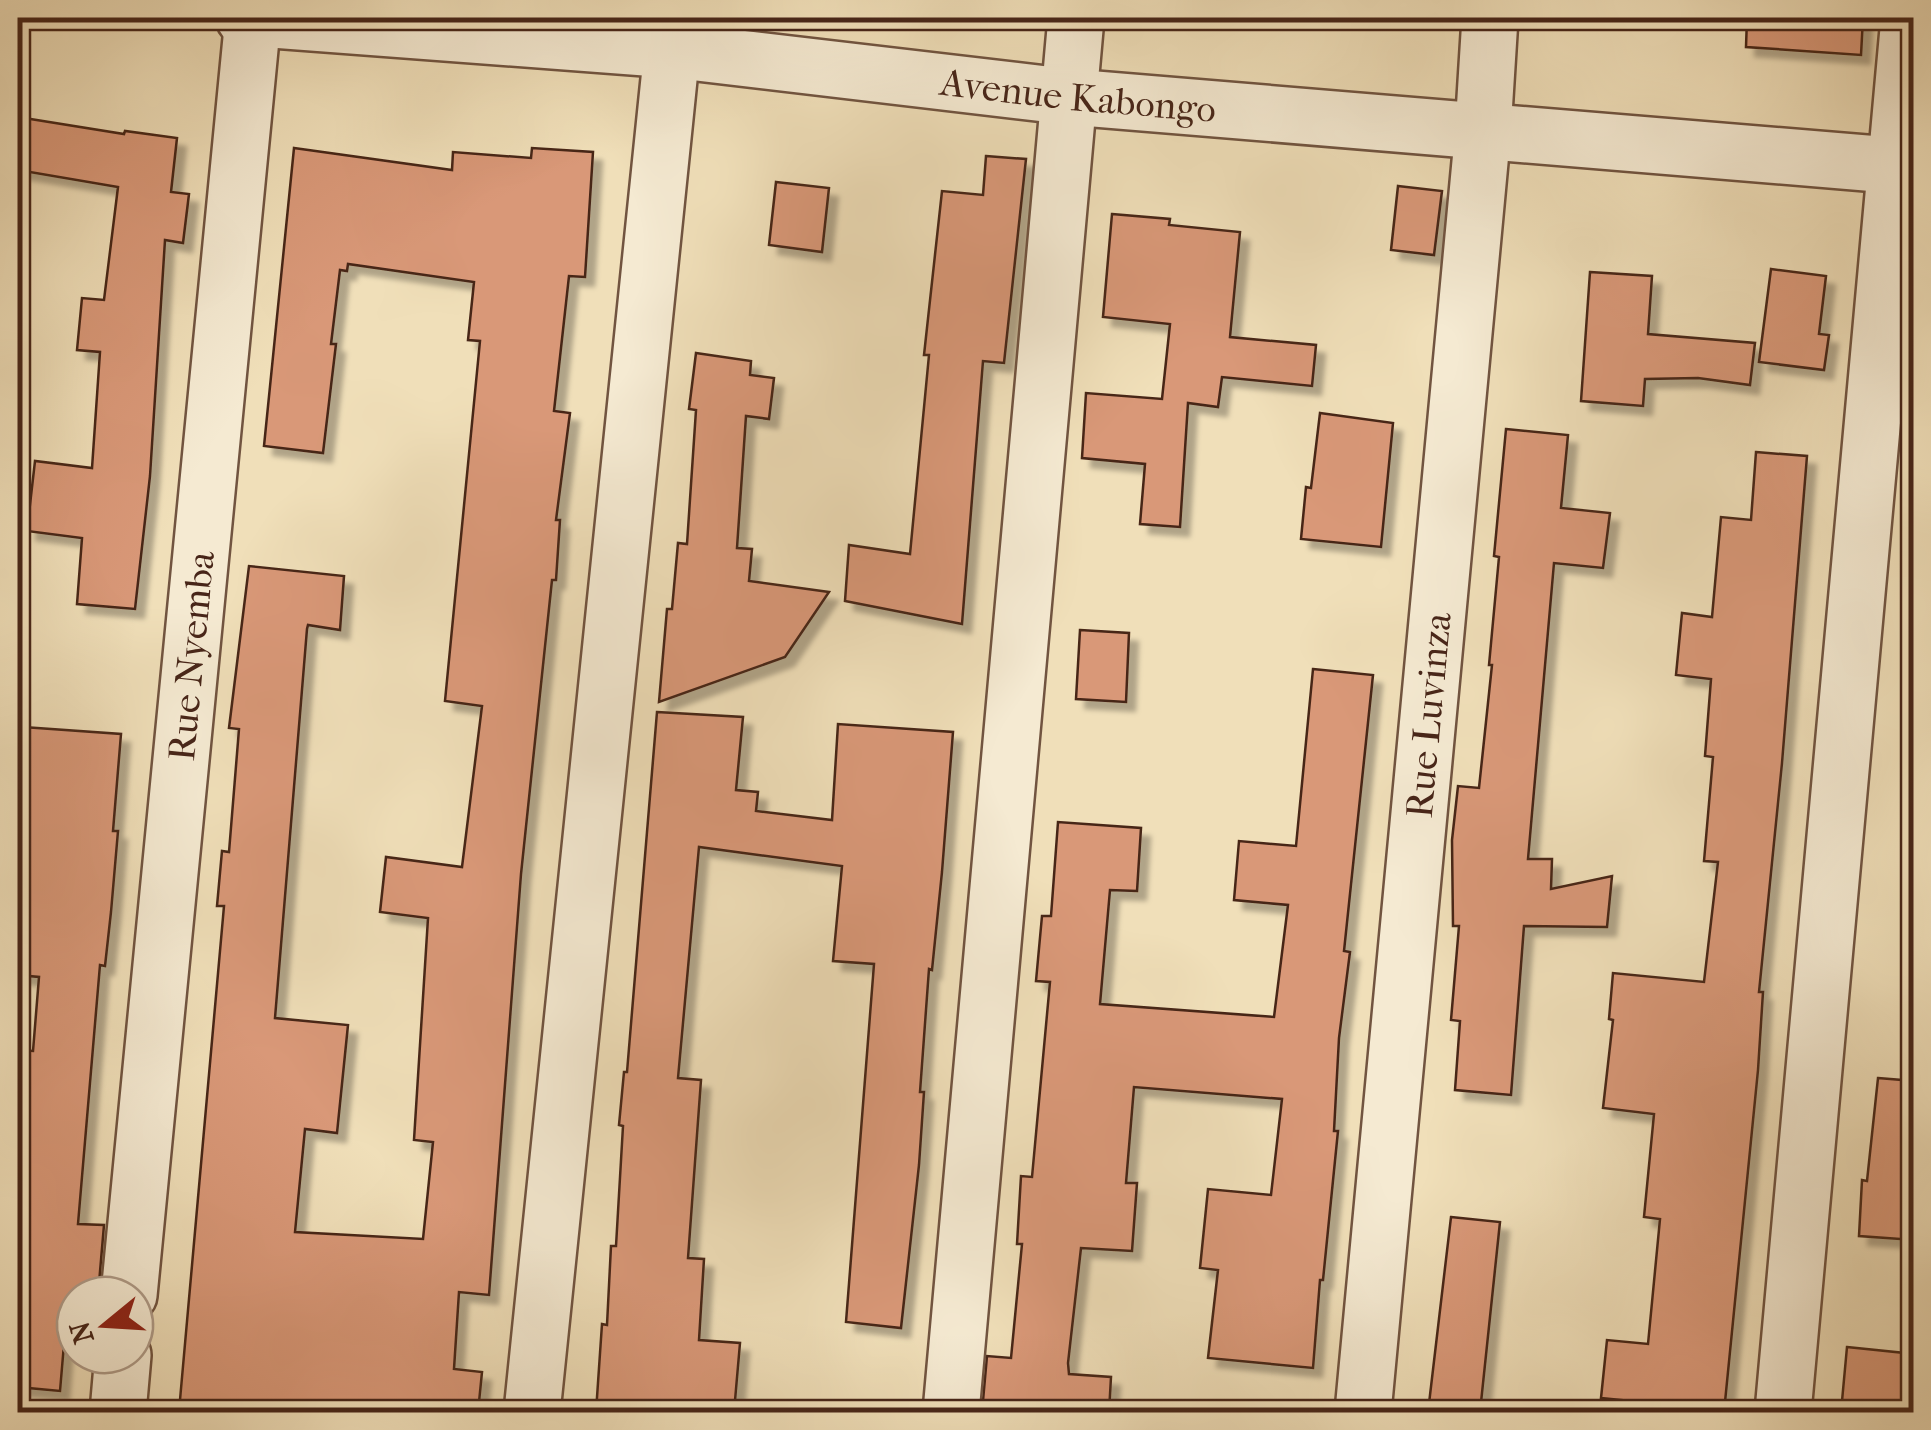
<svg xmlns="http://www.w3.org/2000/svg" width="1931" height="1430" font-family="'IM FELL French Canon',serif">
	<defs>
		<filter id="shadow"><feDropShadow dx="9" dy="9" stdDeviation="2.5" flood-color="#0004"/></filter>
	</defs>
	<rect width="100%" height="100%" fill="#f0dfb9"/>
	<filter id="stains"><feTurbulence type="fractalNoise" baseFrequency=".002" numOctaves="4"/><feColorMatrix values="0 0 0 0 .2 0 0 0 0 .09 0 0 0 0 .02 0 0 0 .5 -.17"/></filter>
	<radialGradient id="worn" r=".72"><stop offset=".6" stop-color="#630" stop-opacity="0"/><stop offset="1" stop-color="#630" stop-opacity=".3"/></radialGradient>
	<!-- building -->
	<g fill="#d99878" stroke="#472518" stroke-width="2.5" filter="url(#shadow)">
		<polygon points="1747,18 1863,18 1861,55 1746,47"/>
		<polygon points="18,117 124,134 125,131 177,138 171,192 189,194 183,243 165,240 150,476 135,609 77,604 82,538 27,531 35,461 92,468 100,352 77,350 82,298 104,300 118,187 18,170"/>
		<polygon points="294,148 452,170 453,152 531,158 532,148 593,152 585,277 569,276 554,411 570,413 556,520 560,520 556,580 552,580 521,874 489,1295 459,1292 454,1369 482,1372 478,1412 245,1412 246,1405 180,1400 224,906 217,906 222,851 229,852 239,729 229,728 249,566 344,576 340,630 308,625 307,629 275,1018 348,1025 337,1133 305,1129 295,1232 423,1239 433,1142 414,1140 428,918 380,912 386,857 462,867 482,706 445,701 480,341 468,340 474,282 348,264 347,271 340,270 331,344 336,344 323,453 264,446"/>
		<polygon points="986,156 1026,159 1004,363 983,361 962,624 845,601 849,545 910,554 929,355 924,355 942,191 983,195"/>
		<polygon points="776,182 829,188 822,252 769,245"/>
		<polygon points="1398,186 1442,191 1434,255 1391,250"/>
		<polygon points="1112,214 1170,219 1169,225 1240,232 1230,337 1316,345 1312,386 1222,377 1218,407 1188,403 1180,527 1140,524 1145,464 1082,458 1086,393 1162,399 1170,324 1103,317"/>
		<polygon points="1771,269 1826,276 1819,334 1829,335 1824,370 1759,362"/>
		<polygon points="1590,272 1652,276 1648,334 1755,343 1750,385 1698,378 1645,379 1643,406 1581,401"/>
		<polygon points="696,353 751,361 750,375 774,378 769,419 746,416 737,548 752,549 749,581 829,592 785,657 659,702 667,609 672,609 678,543 687,544 696,410 689,409"/>
		<polygon points="1320,413 1393,423 1381,547 1301,539 1306,487 1311,488"/>
		<polygon points="1506,429 1568,435 1561,508 1610,513 1603,568 1554,563 1528,859 1552,859 1551,889 1612,876 1607,927 1524,926 1511,1095 1455,1090 1460,1021 1451,1020 1459,926 1453,926 1452,840 1458,786 1479,788 1492,665 1489,665 1499,557 1494,556"/>
		<polygon points="1756,452 1807,456 1782,763 1759,992 1763,992 1758,1070 1724,1412 1670,1412 1670,1405 1601,1398 1607,1340 1648,1344 1660,1219 1644,1217 1654,1114 1603,1108 1613,1020 1609,1019 1613,973 1704,982 1718,862 1704,861 1713,757 1705,756 1711,679 1676,675 1682,613 1712,617 1721,517 1751,520"/>
		<polygon points="1080,630 1129,633 1126,702 1076,699"/>
		<polygon points="1313,669 1373,675 1344,951 1350,952 1339,1038 1334,1131 1338,1131 1323,1280 1320,1280 1313,1368 1208,1358 1218,1270 1200,1268 1208,1189 1271,1195 1282,1099 1134,1087 1126,1183 1137,1183 1132,1251 1081,1248 1068,1363 1069,1374 1111,1377 1109,1412 982,1412 987,1356 1011,1358 1022,1244 1017,1244 1021,1176 1032,1177 1050,982 1036,981 1042,916 1051,916 1058,822 1141,828 1137,891 1110,890 1100,1004 1274,1017 1288,905 1234,900 1239,841 1296,846"/>
		<polygon points="657,712 743,717 736,790 758,792 756,811 832,820 838,724 953,732 942,872 932,970 929,969 920,1092 924,1092 919,1165 901,1328 846,1322 874,964 833,961 842,866 699,847 678,1078 701,1080 688,1258 704,1259 699,1340 740,1343 734,1412 596,1412 602,1324 607,1325 611,1246 616,1246 623,1126 619,1125 624,1072 627,1072"/>
		<polygon points="23,727 121,734 113,831 118,831 111,912 105,966 100,965 78,1224 104,1225 98,1295 75,1295 75,1345 64,1344 60,1391 18,1387 18,1050 33,1051 39,977 18,975 18,791"/>
		<polygon points="1878,1078 1914,1081 1914,1240 1859,1236 1862,1180 1867,1181"/>
		<polygon points="1451,1217 1500,1222 1480,1412 1428,1412"/>
		<polygon points="1847,1347 1914,1354 1914,1412 1841,1412"/>
	</g>
	<g fill="none" stroke-linecap="round" stroke-linejoin="round">
		<!-- minor casing -->
		<g stroke="#715440" stroke-width="60">
			<g id="minor">
				<path id="s1" d="M 244,18 L 672,50 L 1071,97 L 1914,167"/>
				<path id="s2" d="M 129,1295 L 253,18"/>
				<polyline points="118,1412 123,1355"/>
				<polyline points="532,1412 672,50 673,18"/>
				<polyline points="951,1412 1076,18"/>
				<path id="s3" d="M 1363,1412 L 1483,130 L 1490,18"/>
				<polyline points="1783,1412 1909,18"/>
			</g>
		</g>
		<!-- minor -->
		<use href="#minor" stroke="#f5ead2" stroke-width="55"/>
	</g>
	<g text-anchor="middle" stroke-width="8" stroke-linejoin="round" paint-order="stroke">
		<!-- street labels -->
		<g font-size="38" fill="#472518" stroke="#f5ead2">
			<text dy="13" stroke="none"><textPath href="#s1" startOffset="838">Avenue Kabongo</textPath></text>
			<text dy="13" stroke="none"><textPath href="#s2" startOffset="642">Rue Nyemba</textPath></text>
			<text dy="13" stroke="none"><textPath href="#s3" startOffset="700">Rue Luvinza</textPath></text>
		</g>
	</g>
	<!-- margin -->
	<rect width="1931" height="1430" fill="none" stroke="#f0dfb9" stroke-width="60"/>
	<rect x="20" y="20" width="1891" height="1390" fill="none" stroke="#472518" stroke-width="5"/>
	<rect x="30" y="30" width="1871" height="1370" fill="none" stroke="#472518" stroke-width="2.5"/>
	<!-- north arrow -->
	<g transform="translate(105 1325) rotate(252)"><circle r="48" fill="#f5ead2" stroke="#af9b88" stroke-width="2.5"/>
	<path d="M0-8L18 38L0 25L-18 38Z" fill="#8f2418"/>
	<text y="-15" font-size="28" font-weight="bold" text-anchor="middle" fill="#472518">N</text>
	</g>
	<rect width="100%" height="100%" filter="url(#stains)"/>
	<rect width="100%" height="100%" fill="url(#worn)"/>
</svg>
